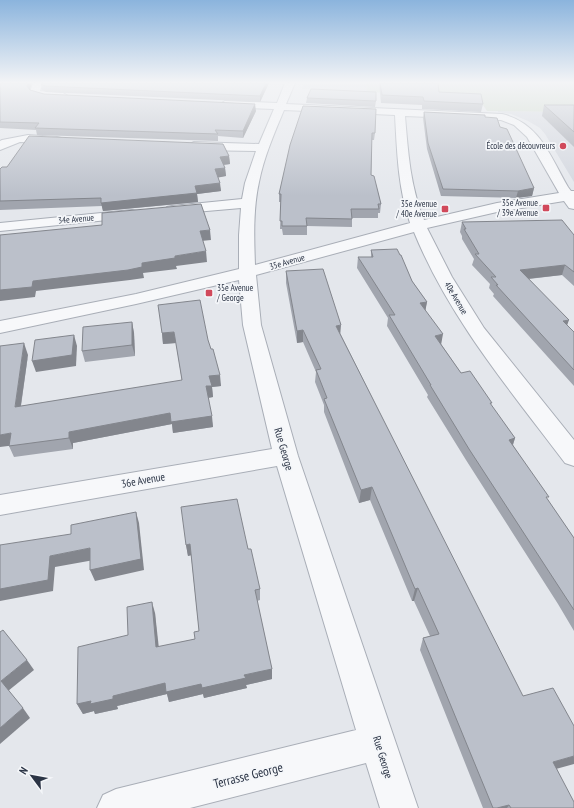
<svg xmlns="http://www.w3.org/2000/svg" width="574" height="808" font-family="'PT Sans Narrow',sans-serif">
	<rect width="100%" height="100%" fill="#e4e7ec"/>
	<!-- built -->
	<g fill="#d2d6de">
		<polygon points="304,83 367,83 367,92 302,89"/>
		<polygon points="498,111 574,112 574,182 545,134 540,128 528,121 511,114 498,112"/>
	</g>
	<!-- green -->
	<polygon fill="#c9d6c5" points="367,83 574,83 574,112 487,111 477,96 367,92"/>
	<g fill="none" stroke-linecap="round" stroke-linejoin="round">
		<!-- minor casing -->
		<g stroke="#a9aeb7" stroke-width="2">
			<g id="minor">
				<polygon points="33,83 43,83 40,91 63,93 68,96 63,99 34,96 30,92"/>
				<path d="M 285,83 L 295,83 L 286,104 L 502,114 C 540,123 550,156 568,187 L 571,191 L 574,191 L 574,209 L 569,208 L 564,201 L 497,212 L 427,228 L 452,277 L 484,328 L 574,440 L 574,466 L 565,463 C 510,390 449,318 414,232 L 256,275 L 261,325 L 298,456 L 418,808 L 380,808 L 366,763 L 190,808 L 97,808 L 103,795 L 116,789 L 356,730 L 277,466 L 0,515 L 0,495 L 272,449 L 243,325 L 239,280 L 136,304 L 0,333 L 0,321 L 136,294 L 239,269 L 239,235 L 241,208 L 172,214 L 167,213 L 165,210 L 167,207 L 172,206 L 242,199 L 245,183 L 256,151 L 194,150 L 190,148 L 188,146 L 190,144 L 194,142 L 259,144 L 274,109 L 225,107 L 220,104 L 225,101 L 277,103 ZM 284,110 L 395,115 C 397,152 398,188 410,223 L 255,265 C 254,238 253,209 259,182 C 264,157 274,134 284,110 ZM 405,116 L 501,120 L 514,125 L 527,137 L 559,193 L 497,203 L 424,220 C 410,186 408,151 405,116 Z"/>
				<polygon points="28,135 57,137 61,138 63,140 61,142 57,143 20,142 0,150 0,141 2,140"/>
				<polygon points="132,210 137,211 139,214 137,217 0,231 0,223"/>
			</g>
		</g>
		<!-- minor -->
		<use href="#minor" fill="#f7f8fa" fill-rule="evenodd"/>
	</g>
	<!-- wall -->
	<g fill="#a1a5ae">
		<polygon points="0,83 32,83 29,89 30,90 44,94 256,111 243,138 218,136 218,141 37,135 36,130 0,128"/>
		<polygon points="269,83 260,102 46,92 42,90 41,84"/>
		<polygon points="379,83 438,83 439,92 483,104 481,112 422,109 422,105 381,103"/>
		<polygon points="307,98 376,101 375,107 306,103"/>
		<polygon points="544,105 574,105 574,147 542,116"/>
		<polygon points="303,106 375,133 374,140 372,140 371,175 381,204 380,213 378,213 378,218 352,218 352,227 307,226 307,235 283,235 282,229 280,229 281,202 279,202 279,194"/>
		<polygon points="424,112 485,117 500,127 534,188 532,196 516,198 441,196 427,149 423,118"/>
		<polygon points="229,156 230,164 224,165 225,168 226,176 218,177 221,191 197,194 198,202 103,211 102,206 0,210 0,169"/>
		<polygon points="462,222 574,235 574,286 562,275 529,279 567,325 574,332 574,386 493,296 494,294 489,288 490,284 472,265 474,259 462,239 462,236 460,232"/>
		<polygon points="371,250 400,255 412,281 427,302 425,310 441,344 461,373 491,406 515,438 513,445 547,499 574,538 574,631 558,604 466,460 427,397 428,395 387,326 388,318 357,268 358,257 371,257"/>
		<polygon points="286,271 341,335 557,769 574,808 483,808 420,650 423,638 430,636 414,601 412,601 370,500 359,503 324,412 324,405 315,382 316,372 303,342 297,343 286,283"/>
		<polygon points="132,322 134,333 135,356 85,362 82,351"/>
		<polygon points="162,333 208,340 221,386 212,387 213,397 208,398 213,427 173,433 172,424 73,443 73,449 14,457 9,446 28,355 21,406 182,381 176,343 163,344"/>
		<polygon points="186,545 248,549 260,589 260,600 257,601 272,669 272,679 246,685 247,688 204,698 203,694 169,702 167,694 117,706 118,709 95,714 94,711 83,714 77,704 128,635 155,613 158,647 195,639 199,631 191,555 188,556"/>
	</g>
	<!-- shaded-wall -->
	<g fill="#83868d">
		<polygon points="28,83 32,83 29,92 27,86"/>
		<polygon points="266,83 269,83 260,102 260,96"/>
		<polygon points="255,104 256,111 243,138 243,131"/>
		<polygon points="229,156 230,164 221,165 220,157"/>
		<polygon points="225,168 226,176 216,178 215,169"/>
		<polygon points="220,183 221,191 197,194 198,202 103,211 101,203 195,186"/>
		<polygon points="534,188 532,196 516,198 518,191"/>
		<polygon points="210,230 211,240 201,241 200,231"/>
		<polygon points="206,251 207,262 176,266 177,269 143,273 144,278 130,280 36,291 35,297 0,301 0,290 33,281 142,263 175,256"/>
		<polygon points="565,265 562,275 517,280 520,270"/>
		<polygon points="427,302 425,313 420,303"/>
		<polygon points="569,320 565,331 563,321"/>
		<polygon points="132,322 134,333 135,356 132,345"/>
		<polygon points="341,325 340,337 336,326"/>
		<polygon points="303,330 303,342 297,343 297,331"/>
		<polygon points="174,332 176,343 163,344 162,333"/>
		<polygon points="443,334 441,345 435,336"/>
		<polygon points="74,335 77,346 76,366 36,372 32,361"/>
		<polygon points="24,343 28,355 19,418 15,407"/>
		<polygon points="220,375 221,386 212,387 213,397 207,398 206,386 209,376"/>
		<polygon points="170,413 212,416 213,427 173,433 172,424 73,443 73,449 69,438 69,432"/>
		<polygon points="11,433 16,445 0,447 0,435"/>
		<polygon points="515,438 511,450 509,440"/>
		<polygon points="372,487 370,500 359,503 361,490"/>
		<polygon points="136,512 139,523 144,570 95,581 90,570"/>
		<polygon points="190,544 192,555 188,556 186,545"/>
		<polygon points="90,548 94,560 55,567 53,591 0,601 0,589 50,556"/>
		<polygon points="418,588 414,601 412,601 415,589"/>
		<polygon points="152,602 155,613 160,658 156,647"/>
		<polygon points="27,660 34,670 8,691 1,681"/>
		<polygon points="272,669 272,679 246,685 247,688 204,698 203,694 169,702 167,694 117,706 118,709 95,714 94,711 83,714 77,704 165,683 201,684"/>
		<polygon points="23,708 30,718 0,744 0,728"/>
		<polygon points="574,756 574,764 545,772 553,762"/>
		<polygon points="509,805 507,808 497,808"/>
	</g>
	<!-- building -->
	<g fill="#bbc0ca" stroke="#83868d">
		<polygon points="0,83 28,83 27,86 30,90 44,94 255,104 243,131 215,130 218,134 35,128 39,123 0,122"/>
		<polygon points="41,83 266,83 260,96 45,86 41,84"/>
		<polygon points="380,83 438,83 439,92 481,94 483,104 424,101 423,97 382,95"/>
		<polygon points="311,89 376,92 376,101 307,98"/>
		<polygon points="544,105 574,105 574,132"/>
		<polygon points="303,106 376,109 375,133 372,133 371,175 374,176 381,204 378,204 379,209 351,209 352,219 306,218 307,226 282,226 282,221 280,221 281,194 279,194 290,145"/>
		<polygon points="424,112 485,115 485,117 497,118 500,127 507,129 534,188 518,191 443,189 428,143"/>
		<polygon points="29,136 223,144 229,156 220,157 225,168 215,169 220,183 195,186 197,193 101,203 101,198 0,201 0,169 2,167 7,167"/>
		<polygon points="201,204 210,230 200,231 206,251 175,256 175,258 142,263 142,267 128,270 33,281 32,287 0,290 0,235 102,225 102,213"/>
		<polygon points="562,220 574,235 574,272 565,265 520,270 569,320 563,321 574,332 574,370 496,285 498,285 491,277 496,277 475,254 479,254 464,229 466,229 462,222"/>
		<polygon points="397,249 400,255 401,255 412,281 427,302 420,303 443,334 435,336 461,373 470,371 492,403 490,403 515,438 509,440 549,497 546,497 574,538 574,610 469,449 430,385 431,385 389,315 395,315 358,257 373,257 371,250"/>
		<polygon points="323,269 341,325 336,326 523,696 553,688 574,726 574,756 553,762 574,802 574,808 511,808 509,805 497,808 493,808 423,638 439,634 418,588 415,589 372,487 361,490 324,399 327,398 316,370 321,369 303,330 297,331 286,271"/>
		<polygon points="200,300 208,340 211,349 213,349 220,375 209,376 212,386 206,386 212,416 171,422 170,413 69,432 69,438 9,446 11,433 0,435 0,346 24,343 15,407 182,380 174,332 162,333 158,305"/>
		<polygon points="132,322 132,345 82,351 83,327"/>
		<polygon points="74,335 72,355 32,361 35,340"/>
		<polygon points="237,499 248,549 251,549 260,589 255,590 272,669 244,675 246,678 202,688 201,684 166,692 165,683 113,696 113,699 90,704 91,701 77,704 78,647 128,635 127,607 152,602 156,647 195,639 194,632 199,631 190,544 186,545 181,507"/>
		<polygon points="136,512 141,559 90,570 90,548 50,556 48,580 0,589 0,545 71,534 71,525"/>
		<polygon points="3,630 27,660 1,681 23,708 0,728 0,632"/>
	</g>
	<!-- sky -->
	<linearGradient id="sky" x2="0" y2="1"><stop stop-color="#8bb4dd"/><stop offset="0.42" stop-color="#f3f4f6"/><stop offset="1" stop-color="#f3f4f6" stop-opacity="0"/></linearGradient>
	<rect width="574" height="196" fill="url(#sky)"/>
	<!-- markers -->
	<g fill="#d1495b" stroke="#f4f6f9" stroke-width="1.5">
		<circle cx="563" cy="146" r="4"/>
		<rect x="542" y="204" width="8" height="8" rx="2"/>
		<rect x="441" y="205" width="8" height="8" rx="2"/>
		<rect x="205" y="289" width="8" height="8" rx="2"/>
	</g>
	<g text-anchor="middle" stroke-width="3.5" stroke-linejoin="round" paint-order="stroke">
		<!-- far-poi labels -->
		<g font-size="9" fill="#2b3445" stroke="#f4f6f9" text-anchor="end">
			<text x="555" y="149">École des découvreurs</text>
			<text x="538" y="206">35e Avenue<tspan x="538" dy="10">/ 39e Avenue</tspan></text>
			<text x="437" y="207">35e Avenue<tspan x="437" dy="10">/ 40e Avenue</tspan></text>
			<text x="217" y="291" text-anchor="start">35e Avenue<tspan x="217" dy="10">/ George</tspan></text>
		</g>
		<!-- far-street labels -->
		<g font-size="9" fill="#2b3445" stroke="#f4f6f9">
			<text transform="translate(76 219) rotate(-5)" y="3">34e Avenue</text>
			<text transform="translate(287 262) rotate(-16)" y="3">35e Avenue</text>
			<text transform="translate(456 298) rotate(59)" y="3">40e Avenue</text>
		</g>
		<!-- street labels -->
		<g font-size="11" fill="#2b3445" stroke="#f4f6f9">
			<text transform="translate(284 449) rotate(74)" y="4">Rue George</text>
			<text transform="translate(143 480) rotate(-10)" y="4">36e Avenue</text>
			<text transform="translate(383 757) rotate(73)" y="4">Rue George</text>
		</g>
		<!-- near-street labels -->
		<g font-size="13" fill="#2b3445" stroke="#f4f6f9">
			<text transform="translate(248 775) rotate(-14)" y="5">Terrasse George</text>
		</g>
	</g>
	<!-- north arrow -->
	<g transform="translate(32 776) rotate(302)" stroke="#f4f6f9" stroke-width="3" paint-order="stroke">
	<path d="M0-3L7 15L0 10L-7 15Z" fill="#2b3445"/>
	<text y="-6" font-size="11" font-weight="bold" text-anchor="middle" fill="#2b3445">N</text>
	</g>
</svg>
